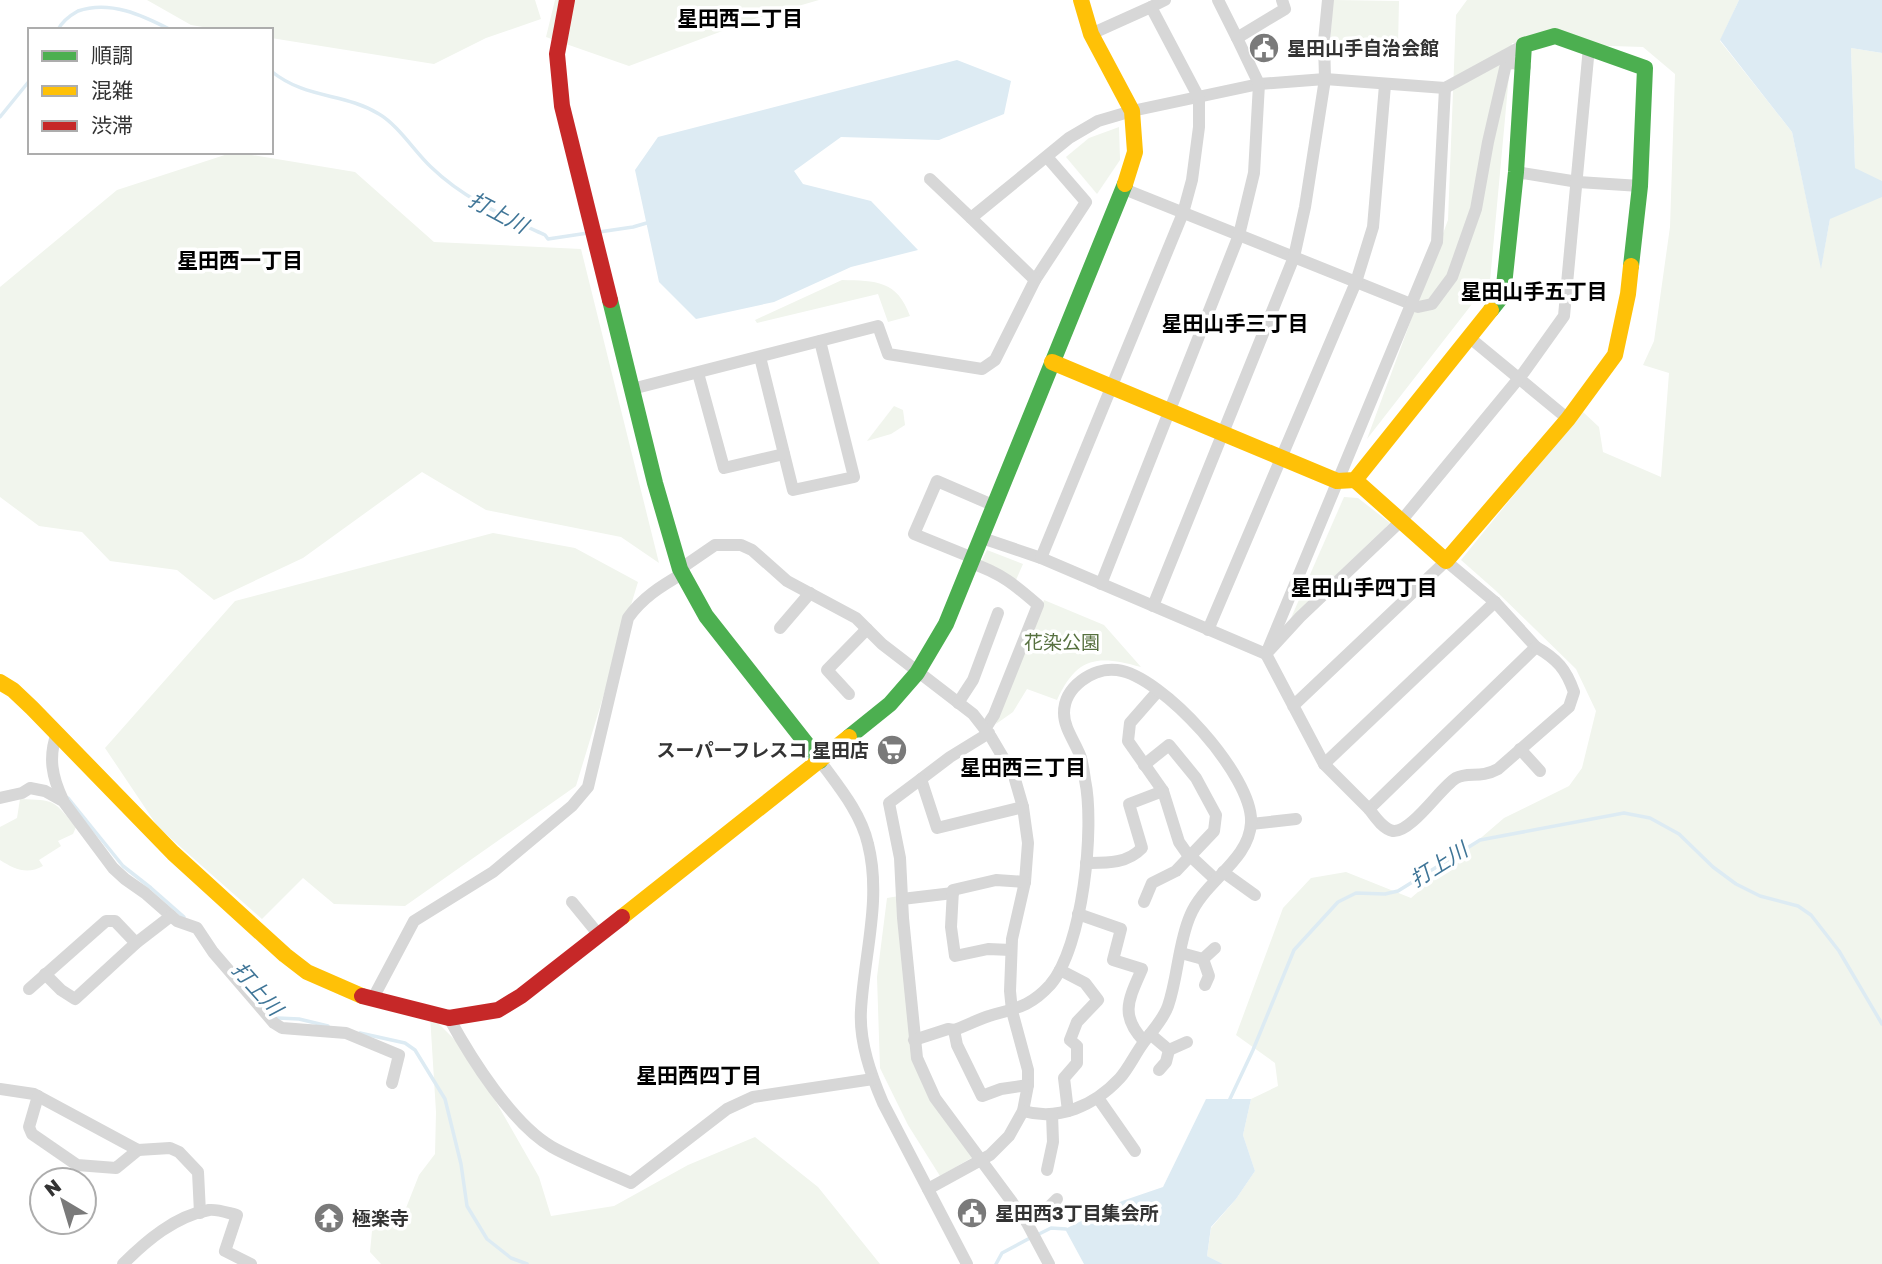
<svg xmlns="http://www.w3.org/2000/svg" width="1882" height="1264" font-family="'Golos Text','Noto Sans JP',sans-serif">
	<rect width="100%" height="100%" fill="#fff"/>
	<!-- green -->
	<g fill="#f1f5ed">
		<polygon points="147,0 535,0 541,19 486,38 434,64 271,38 271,30 221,30 191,25"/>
		<polygon points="555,0 819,0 757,18 629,66 546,37"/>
		<polygon points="1333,0 1399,1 1398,45 1330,46"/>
		<polygon points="1467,0 1739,0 1720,41 1792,132 1821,267 1830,219 1855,168 1851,48 1882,53 1882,1264 1223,1264 1207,1256 1211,1228 1236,1199 1255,1171 1243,1135 1251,1099 1278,1086 1275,1063 1236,1035 1283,908 1311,878 1346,872 1411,898 1504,818 1569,786 1582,768 1596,711 1576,669 1495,590 1461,560 1582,411 1599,427 1603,452 1661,477 1669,373 1643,365 1654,341 1670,227 1675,74 1643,47 1512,43 1490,281 1367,439 1448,220 1456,15"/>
		<polygon points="1119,127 1120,160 1097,194 1066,157 1089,138"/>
		<polygon points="234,152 355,172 434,242 581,249 659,563 621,537 486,510 422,472 303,558 214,600 177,570 110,561 82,532 39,526 0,497 0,287 117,190"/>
		<path d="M 842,280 C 876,281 897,280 910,316 L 888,322 L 878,294 L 757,323 L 755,320 Z"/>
		<polygon points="894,406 903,410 905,425 891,434 867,441"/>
		<polygon points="1344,497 1358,498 1390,523 1291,618"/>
		<polygon points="493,533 575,548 638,582 576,786 405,906 334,904 303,878 262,919 158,827 105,748 235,601"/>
		<polygon points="987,550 1023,564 1016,580 981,562"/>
		<path d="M 1044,600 L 1104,625 L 1141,667 C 1098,655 1077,656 1057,700 L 1027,689 L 1013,712 L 996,724 Z"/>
		<path d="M 20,799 C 56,800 53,800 76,827 L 73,834 L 58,841 L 61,846 L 39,860 L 43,866 C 27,875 14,869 0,860 L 0,827 L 17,818 Z"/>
		<polygon points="899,896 910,1039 973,1157 940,1176 908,1125 880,1068 877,977 887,898"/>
		<polygon points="430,1015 468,1053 539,1177 551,1216 614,1206 688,1165 755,1137 818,1187 880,1264 381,1264 370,1252 372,1231 406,1208 419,1175 435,1154 436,1112"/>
	</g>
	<!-- water -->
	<g fill="#ddebf3">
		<polygon points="1739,0 1882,0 1882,53 1851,48 1855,168 1882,181 1882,197 1830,219 1821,269 1792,132 1720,40"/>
		<polygon points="957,60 1011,81 1004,114 939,140 841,137 794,171 803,184 871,201 918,250 851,267 774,302 696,319 659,282 635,170 658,137"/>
		<polygon points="1206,1099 1251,1099 1243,1135 1255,1171 1236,1199 1211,1227 1207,1256 1223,1264 1084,1264 1065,1229 1122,1201 1163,1187"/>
	</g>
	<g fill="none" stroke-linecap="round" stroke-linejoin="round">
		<!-- stream -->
		<g stroke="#ddebf3" stroke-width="3.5">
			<path d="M 58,30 C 62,21 69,16 78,11 C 110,0 142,15 171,30"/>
			<path d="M 271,71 C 307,100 343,92 379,114 C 398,125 415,152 431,167 C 464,199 504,216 545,235 L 548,239 L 588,233"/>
			<polyline points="0,117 30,80"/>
			<polyline points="599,232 633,227 650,222"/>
			<polyline points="68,798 123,866 151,888 184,917"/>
			<polyline points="278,1018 299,1019 328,1026"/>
			<polyline points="360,1033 405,1043 415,1050 445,1099 461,1164 467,1206 487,1239 511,1258 527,1264"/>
			<polyline points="1229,1101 1253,1050 1294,950 1338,902 1356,893 1385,894 1398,891 1480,840 1624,813 1650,818 1679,834 1713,867 1736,884 1760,896 1798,906 1811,915 1839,951 1882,1024"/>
			<polyline points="1037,1235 1051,1228 1066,1229"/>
			<polyline points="996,1264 1002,1253 1030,1238"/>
		</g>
		<!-- street -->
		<g stroke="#d7d7d7" stroke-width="12">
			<polyline points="1218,0 1237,38 1285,9 1282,0"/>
			<polyline points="1151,7 1165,0"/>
			<polyline points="1516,172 1578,182 1640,186"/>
			<polyline points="930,179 971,218"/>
			<polyline points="1124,189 1411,304 1418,307 1432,304 1452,277 1476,209 1488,142 1506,64 1514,63 1525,67"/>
			<polyline points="1035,280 1086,202 1047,157"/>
			<polyline points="1470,338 1568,419"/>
			<polyline points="760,357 793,490 854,477 820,341"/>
			<polyline points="698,373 724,468 784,454"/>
			<polyline points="632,389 878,326 888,354 982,369 995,360 1035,280 971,218 1069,138 1098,121 1132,111 1259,84 1325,79 1445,88 1524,45"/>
			<polyline points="982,538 1041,558 1266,654 1437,242 1445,88"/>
			<polyline points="973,558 914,534 937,481 995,506"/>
			<polyline points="1041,558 1183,213 1192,180 1199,127 1199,98 1151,7 1091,34"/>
			<path d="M 971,563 C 1001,573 1015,585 1038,605 L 994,715 L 985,729"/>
			<polyline points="680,569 715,545 741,545 752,550 787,581 856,618 882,644 973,714 991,737 1014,776 1023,807 1028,843 1025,882 1012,939 1010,991 1012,1011 1028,1070 1028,1085 1023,1111 1009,1136 990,1155 928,1189"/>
			<polyline points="1101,584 1239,235 1254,173 1259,84 1237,38"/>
			<polyline points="1153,606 1294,257 1305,207 1325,79 1324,41 1328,0"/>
			<polyline points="780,628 810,593"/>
			<polyline points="1208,630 1356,282 1373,227 1385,85"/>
			<polyline points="1158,691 1130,723 1128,741 1163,791 1179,842 1186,852 1215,879"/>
			<polyline points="849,694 827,670 867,629"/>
			<polyline points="958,703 973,680 998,613"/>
			<polyline points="1293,706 1446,561 1495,602 1536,647 1369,809 1324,764 1266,654 1300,617 1402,520 1524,372 1564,316 1589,47"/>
			<path d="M 57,733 C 48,757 52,777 63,800"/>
			<polyline points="989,733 950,757 921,779 937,828 1023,807"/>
			<polyline points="1520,749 1540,771"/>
			<path d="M 820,761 C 839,787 861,813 868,844 C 882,899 864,955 861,1010 C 859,1042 871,1075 883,1103 L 967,1264"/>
			<polyline points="1324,764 1495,602"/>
			<polyline points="1144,765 1169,745 1196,778 1216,815 1214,831 1176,871 1152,883 1144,902"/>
			<polyline points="921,779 889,803 900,858 903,918 917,1058 935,1098 1026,1221 1049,1264"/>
			<polyline points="0,798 22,793 30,788 45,791 63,801 113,868 125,879 145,893 177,921 197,928 213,952 274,1023 282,1028 346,1033 399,1055 392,1083"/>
			<path d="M 1369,809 C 1375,817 1383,829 1393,831 C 1411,833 1441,787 1456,778 C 1468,771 1480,779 1498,769 L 1569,707 L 1574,692 C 1566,669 1557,659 1536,647"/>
			<polyline points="1251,824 1296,819"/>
			<path d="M 1086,863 C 1106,863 1127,864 1142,848 L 1129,804 L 1163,791"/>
			<polyline points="1223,872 1255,895"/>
			<polyline points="902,899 953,893"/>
			<polyline points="572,902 599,935"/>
			<path d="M 1078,914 L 1121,929 L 1113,960 L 1142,969 C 1129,999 1119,1015 1144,1041"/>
			<polyline points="1011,950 988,949 955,956 951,927 953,890 996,880 1025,882"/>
			<polyline points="1181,953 1203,959 1215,948"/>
			<polyline points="1203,959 1209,976 1205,985"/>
			<polyline points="1060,970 1085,983 1098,1000 1077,1022 1070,1040 1077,1046 1077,1063 1064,1078 1068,1111"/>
			<polyline points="45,974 61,990 75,999 136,943 171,916"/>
			<polyline points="29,989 106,921 115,921 136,943"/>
			<path d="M 372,1000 L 414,921 L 493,872 L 572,806 L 588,787 L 628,618 C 642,598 661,586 682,574"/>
			<path d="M 449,1018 C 471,1058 512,1124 552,1147 C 577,1161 605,1171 631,1183 L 727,1109 L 753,1097 L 873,1079"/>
			<polyline points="1150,1034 1169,1050 1187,1042"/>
			<polyline points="914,1040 948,1029 954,1030"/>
			<polyline points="1159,1070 1166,1062 1169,1050"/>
			<polyline points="0,1089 34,1094 138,1150 170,1148 179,1152 198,1172 200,1213"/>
			<polyline points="38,1096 29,1127 32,1134 77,1165 116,1168 138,1150"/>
			<polyline points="1098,1098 1135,1151"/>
			<path d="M 1023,1111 C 1059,1121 1094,1106 1120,1078 C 1129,1068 1135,1054 1144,1042 C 1152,1031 1163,1020 1168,1006 C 1178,977 1178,944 1190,916 C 1204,881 1249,861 1251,823 C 1254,777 1162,675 1117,670 C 1093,667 1064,687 1064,713 C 1064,729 1076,743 1081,758 C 1083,765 1084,773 1085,780 C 1095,827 1083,947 1050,985 C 1030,1007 1016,1008 989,1016 C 977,1020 965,1026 954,1030 L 957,1045 L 982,1096 L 1001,1089 L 1028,1085"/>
			<polyline points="1047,1170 1053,1142 1052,1114"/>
			<polyline points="1026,1221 1038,1218 1057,1199"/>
			<path d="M 123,1264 C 146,1241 175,1216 209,1210 C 218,1209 228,1213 237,1215 L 225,1251 L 251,1264"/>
		</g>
		<!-- fast -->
		<g stroke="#4caf50" stroke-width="16">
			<polyline points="610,300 655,483 680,569 706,616 820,761"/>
			<polyline points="1491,310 1503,295 1516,172 1524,45 1555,36 1645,68 1640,186 1631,266"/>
			<polyline points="849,737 890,704 917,673 946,624 1125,184"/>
		</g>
		<!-- slow -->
		<g stroke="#ffc107" stroke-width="16">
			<polyline points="1081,0 1091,34 1132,111 1135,152 1125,184"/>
			<polyline points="1052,362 1337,481 1355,480 1491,310"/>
			<polyline points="1355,480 1446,561 1568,419 1615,355 1628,294 1631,266"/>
			<polyline points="0,682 13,690 32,708 173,853 285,955 307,972 362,996"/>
			<polyline points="622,917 849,737"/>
		</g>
		<!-- jam -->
		<g stroke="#c62828" stroke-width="16">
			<polyline points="567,0 557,54 562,106 610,300"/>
			<polyline points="362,996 449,1018 498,1010 521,996 622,917"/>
		</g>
	</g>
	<!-- icons -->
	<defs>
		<g id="civic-disc" transform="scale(1.575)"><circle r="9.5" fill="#7a7a7a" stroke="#fff"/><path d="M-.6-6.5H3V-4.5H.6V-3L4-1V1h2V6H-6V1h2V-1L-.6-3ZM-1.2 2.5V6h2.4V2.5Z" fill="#fff"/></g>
		<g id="supermarket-disc" transform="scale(1.575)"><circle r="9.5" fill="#7a7a7a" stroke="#fff"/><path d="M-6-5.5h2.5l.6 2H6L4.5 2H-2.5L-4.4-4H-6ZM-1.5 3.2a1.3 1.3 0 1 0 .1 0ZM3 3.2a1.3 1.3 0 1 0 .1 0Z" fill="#fff"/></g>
		<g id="temple-disc" transform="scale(1.575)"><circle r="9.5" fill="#7a7a7a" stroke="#fff"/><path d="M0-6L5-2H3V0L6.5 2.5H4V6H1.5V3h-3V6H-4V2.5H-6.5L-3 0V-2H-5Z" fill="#fff"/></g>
	</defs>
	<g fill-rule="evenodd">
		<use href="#civic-disc" x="1264" y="48"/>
		<use href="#supermarket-disc" x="892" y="750"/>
		<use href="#civic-disc" x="972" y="1213"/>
		<use href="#temple-disc" x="329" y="1218"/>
	</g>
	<g text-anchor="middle" stroke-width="7" stroke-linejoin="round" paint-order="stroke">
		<!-- poi labels -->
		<g font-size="19" font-weight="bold" fill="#333" stroke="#fff" text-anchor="start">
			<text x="1287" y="55">星田山手自治会館</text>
			<text x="869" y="757" text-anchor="end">スーパーフレスコ 星田店</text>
			<text x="995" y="1220">星田西3丁目集会所</text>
			<text x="352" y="1225">極楽寺</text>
		</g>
		<!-- park labels -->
		<g font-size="19" fill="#56703f" stroke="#fff">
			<text x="1062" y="649">花染公園</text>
		</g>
		<!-- neighbourhood labels -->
		<g font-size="21" font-weight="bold" fill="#000" stroke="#fff">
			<text x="740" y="26">星田西二丁目</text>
			<text x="240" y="268">星田西一丁目</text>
			<text x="1534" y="299">星田山手五丁目</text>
			<text x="1235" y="331">星田山手三丁目</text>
			<text x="1364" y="595">星田山手四丁目</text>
			<text x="1023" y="775">星田西三丁目</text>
			<text x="699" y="1083">星田西四丁目</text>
		</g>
		<!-- water labels -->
		<g font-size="21" font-style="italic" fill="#3f7597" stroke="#fff">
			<text transform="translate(498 213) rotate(28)" y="7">打上川</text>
			<text transform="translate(1439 865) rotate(-32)" y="7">打上川</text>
			<text transform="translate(257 989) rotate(48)" y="7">打上川</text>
		</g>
	</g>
	<!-- legend -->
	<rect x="28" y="28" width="245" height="126" fill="#ffffff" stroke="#adadad" stroke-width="2"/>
	<rect x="42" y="51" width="35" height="10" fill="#4caf50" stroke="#adadad" stroke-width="2"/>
	<text x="91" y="63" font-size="21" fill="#333333">順調</text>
	<rect x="42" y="86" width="35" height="10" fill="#ffc107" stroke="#adadad" stroke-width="2"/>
	<text x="91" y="98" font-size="21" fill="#333333">混雑</text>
	<rect x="42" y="121" width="35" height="10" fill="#c62828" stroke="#adadad" stroke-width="2"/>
	<text x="91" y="133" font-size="21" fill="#333333">渋滞</text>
	<!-- north arrow -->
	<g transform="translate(63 1201) rotate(322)"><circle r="33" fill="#ffffff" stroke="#adadad" stroke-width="2"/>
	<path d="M0-5L12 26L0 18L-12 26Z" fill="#7a7a7a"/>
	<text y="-10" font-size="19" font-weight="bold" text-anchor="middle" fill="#333333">N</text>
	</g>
</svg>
